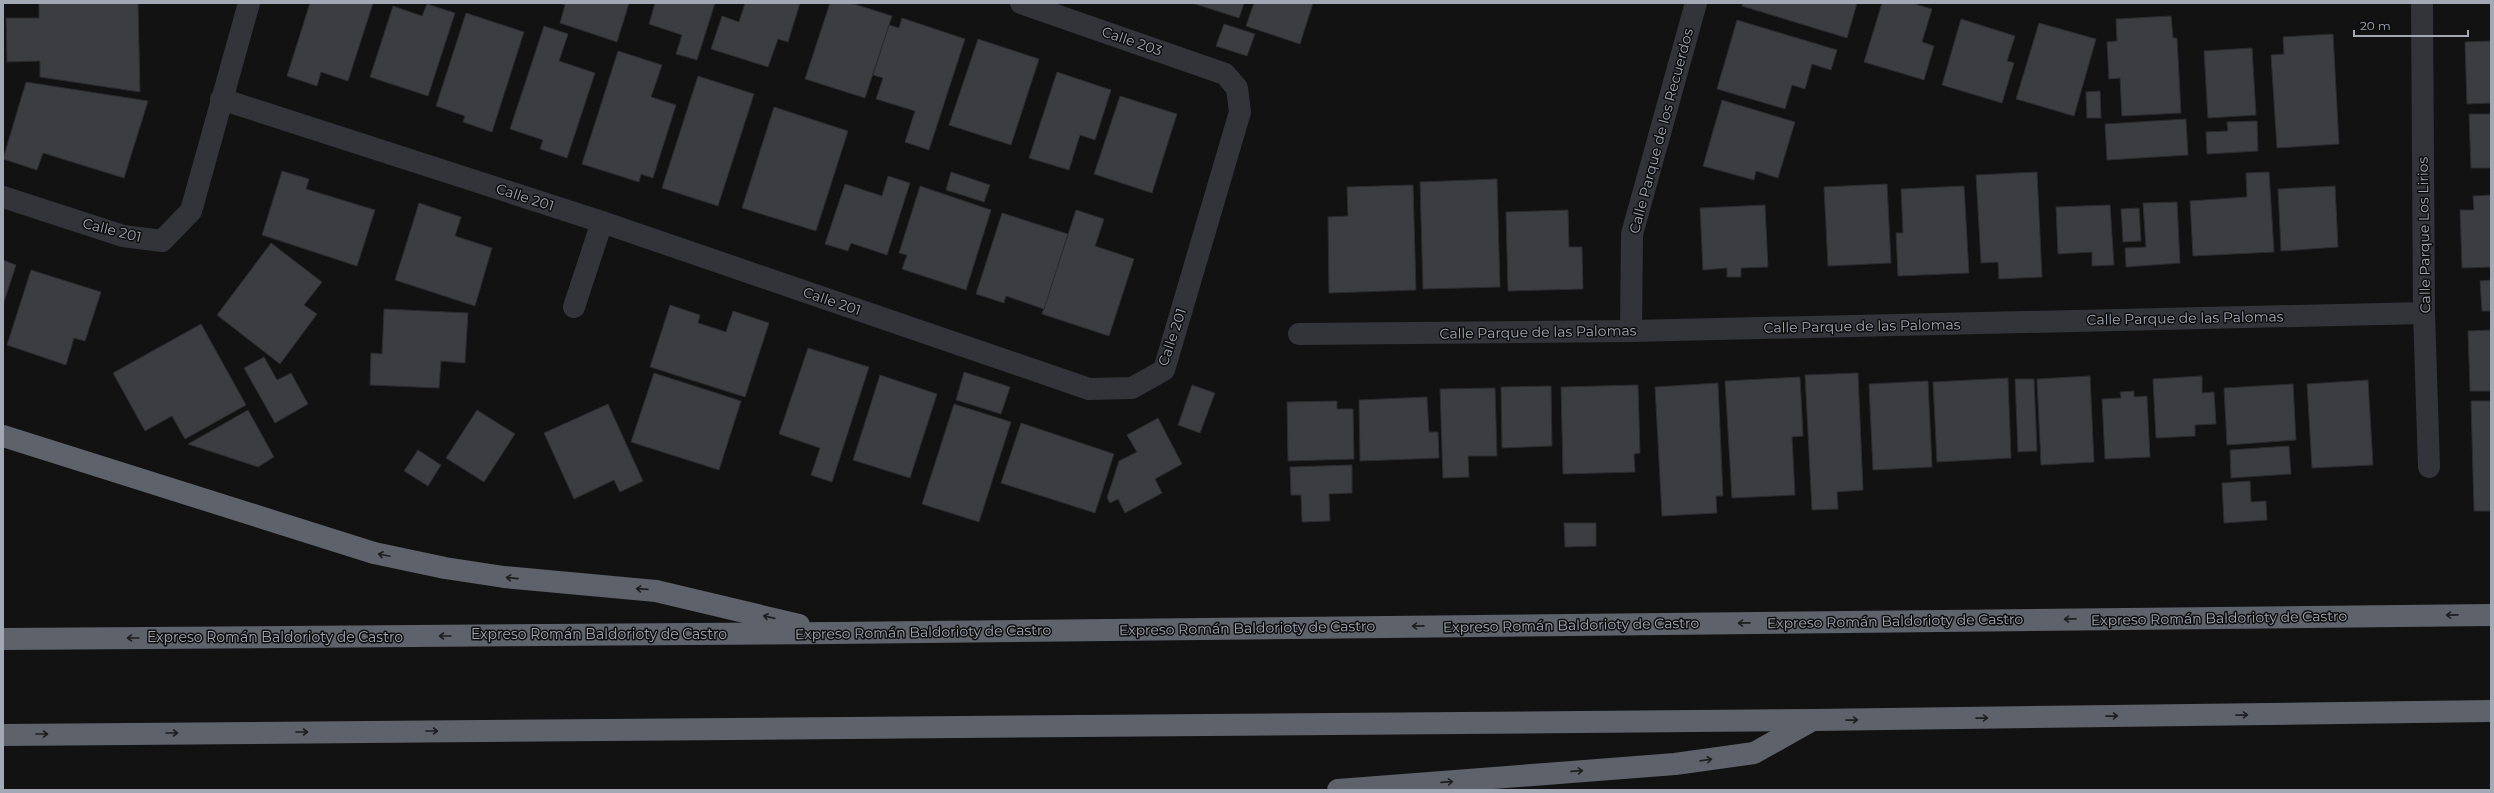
<svg xmlns="http://www.w3.org/2000/svg" width="2494" height="793" font-family="Montserrat,sans-serif">
	<rect width="100%" height="100%" fill="#121213"/>
	<!-- building -->
	<g fill="#3c3d41" stroke="#2c2c30">
		<polygon points="39,3 138,3 140,92 40,77 40,61 7,62 6,18 39,18"/>
		<polygon points="310,3 373,3 348,81 321,72 317,86 287,76"/>
		<polygon points="561,3 629,3 617,42 560,23 565,5"/>
		<polygon points="655,3 715,3 697,60 676,54 682,35 649,24"/>
		<polygon points="745,3 800,3 788,42 778,39 768,67 711,49 722,16 739,22"/>
		<polygon points="830,3 851,3 892,16 865,98 805,79"/>
		<polygon points="1192,3 1244,3 1239,18"/>
		<polygon points="1254,3 1313,3 1300,44 1246,26"/>
		<polygon points="1743,3 1857,3 1847,38 1742,6"/>
		<polygon points="1882,3 1911,3 1932,9 1922,42 1934,46 1924,80 1864,62"/>
		<polygon points="427,4 455,13 428,96 370,77 393,6 422,16"/>
		<polygon points="466,13 524,32 492,132 463,122 465,116 436,106"/>
		<polygon points="2171,16 2173,38 2177,38 2181,113 2122,116 2120,78 2109,79 2107,42 2117,41 2116,19"/>
		<polygon points="902,18 965,39 929,150 905,142 915,111 876,99 883,78 873,75 889,25 899,28"/>
		<polygon points="1961,19 2015,36 2007,61 2014,63 2002,103 1942,85"/>
		<polygon points="1737,20 1837,50 1831,70 1812,64 1805,89 1792,85 1785,109 1717,89"/>
		<polygon points="2039,23 2096,39 2074,116 2016,99"/>
		<polygon points="1224,24 1255,34 1247,56 1216,46"/>
		<polygon points="544,26 568,34 559,61 595,73 567,158 540,149 543,140 510,129"/>
		<polygon points="2333,34 2339,144 2277,148 2271,55 2284,54 2283,37"/>
		<polygon points="978,39 1039,59 1011,145 949,125"/>
		<polygon points="2491,41 2491,103 2467,104 2465,42"/>
		<polygon points="2252,48 2256,115 2208,118 2204,51"/>
		<polygon points="618,51 662,65 651,97 676,105 653,178 641,174 639,182 582,164"/>
		<polygon points="1057,72 1111,90 1095,140 1080,135 1069,170 1029,158"/>
		<polygon points="698,76 754,94 718,206 662,188"/>
		<polygon points="26,82 148,101 124,178 43,153 37,170 3,159"/>
		<polygon points="2100,91 2101,118 2087,118 2086,92"/>
		<polygon points="1120,96 1177,114 1152,193 1094,174"/>
		<polygon points="1722,100 1795,122 1778,178 1756,171 1754,180 1703,166"/>
		<polygon points="774,107 848,131 816,231 742,208"/>
		<polygon points="2469,114 2491,114 2491,168 2471,168"/>
		<polygon points="2186,119 2188,155 2107,160 2105,124"/>
		<polygon points="2257,121 2258,151 2207,154 2206,132 2228,131 2227,122"/>
		<polygon points="282,171 309,179 306,189 375,210 357,266 262,235"/>
		<polygon points="951,172 990,185 984,202 946,190"/>
		<polygon points="2037,172 2042,277 1999,279 1998,262 1981,263 1976,175"/>
		<polygon points="2269,172 2274,252 2193,256 2190,201 2247,197 2246,173"/>
		<polygon points="888,176 910,183 887,255 851,243 848,251 825,244 845,184 882,196"/>
		<polygon points="1497,179 1500,287 1423,289 1420,182"/>
		<polygon points="1887,184 1891,263 1828,266 1824,187"/>
		<polygon points="1413,185 1416,290 1329,293 1328,217 1348,216 1347,187"/>
		<polygon points="920,186 991,210 966,290 902,269 907,255 899,253"/>
		<polygon points="1964,186 1969,273 1898,276 1896,233 1903,233 1901,189"/>
		<polygon points="2335,186 2338,247 2281,251 2278,189"/>
		<polygon points="2491,195 2491,267 2462,268 2460,210 2474,210 2473,196"/>
		<polygon points="2177,202 2180,263 2126,267 2125,248 2146,247 2143,203"/>
		<polygon points="419,203 461,217 455,236 492,248 475,306 395,280"/>
		<polygon points="1765,205 1768,267 1741,268 1741,277 1727,277 1727,268 1703,270 1700,208"/>
		<polygon points="2110,205 2114,265 2092,266 2092,252 2058,254 2056,207"/>
		<polygon points="2139,208 2141,241 2123,242 2121,209"/>
		<polygon points="1076,210 1104,219 1095,246 1134,259 1109,336 1042,314"/>
		<polygon points="1568,210 1569,247 1582,247 1583,289 1508,291 1506,212"/>
		<polygon points="1002,213 1068,234 1044,309 1006,296 1004,303 976,294"/>
		<polygon points="271,243 322,282 304,305 317,314 280,364 217,315"/>
		<polygon points="3,260 16,265 3,305"/>
		<polygon points="31,270 101,292 85,341 74,338 66,365 7,345"/>
		<polygon points="2491,280 2491,311 2482,311 2480,281"/>
		<polygon points="670,305 700,315 698,323 726,332 733,311 769,323 745,397 650,367"/>
		<polygon points="384,309 468,313 465,363 441,361 439,388 370,385 371,353 382,354"/>
		<polygon points="201,324 246,405 185,439 172,416 145,431 113,373"/>
		<polygon points="2491,330 2491,391 2470,391 2468,331"/>
		<polygon points="808,348 869,367 832,482 811,475 820,448 779,434"/>
		<polygon points="264,357 277,380 291,373 308,404 275,423 244,368"/>
		<polygon points="964,372 1010,387 1001,414 956,400"/>
		<polygon points="654,373 741,401 719,470 631,442"/>
		<polygon points="1858,373 1863,490 1837,492 1838,509 1812,510 1805,375"/>
		<polygon points="880,375 937,394 910,478 853,460"/>
		<polygon points="2090,376 2094,462 2041,465 2037,379"/>
		<polygon points="2202,376 2202,393 2214,392 2216,424 2195,425 2195,436 2156,438 2153,379"/>
		<polygon points="1800,377 1803,436 1792,437 1795,495 1732,498 1725,381"/>
		<polygon points="2008,378 2011,458 1937,462 1933,382"/>
		<polygon points="2015,379 2034,379 2037,451 2018,452"/>
		<polygon points="2368,380 2373,465 2312,468 2307,384"/>
		<polygon points="1928,381 1932,467 1873,470 1869,384"/>
		<polygon points="1718,383 1723,496 1716,496 1717,513 1662,516 1655,387"/>
		<polygon points="2293,384 2296,440 2227,445 2224,388"/>
		<polygon points="1192,385 1215,393 1200,433 1178,425"/>
		<polygon points="1638,385 1640,453 1634,454 1635,472 1563,474 1561,387"/>
		<polygon points="1551,386 1552,446 1502,448 1501,387"/>
		<polygon points="1495,388 1497,456 1468,456 1469,477 1443,478 1440,389"/>
		<polygon points="2134,391 2134,397 2147,396 2150,457 2105,459 2102,399 2121,398 2120,392"/>
		<polygon points="1427,397 1429,432 1438,432 1439,458 1360,461 1359,400"/>
		<polygon points="1337,401 1337,409 1353,409 1354,459 1288,461 1287,402"/>
		<polygon points="2471,401 2491,401 2491,511 2474,511"/>
		<polygon points="608,404 643,481 620,492 614,480 574,499 544,433"/>
		<polygon points="954,404 1011,422 979,522 922,504"/>
		<polygon points="248,410 274,457 258,467 188,444"/>
		<polygon points="477,410 515,434 484,482 446,458"/>
		<polygon points="1158,418 1182,464 1155,479 1162,493 1125,513 1118,499 1110,503 1107,498 1119,461 1137,452 1127,435"/>
		<polygon points="1021,423 1114,454 1095,513 1001,483"/>
		<polygon points="2289,446 2291,474 2231,478 2230,450"/>
		<polygon points="418,450 441,465 428,486 404,471"/>
		<polygon points="1352,465 1352,493 1329,494 1330,521 1302,522 1301,495 1291,495 1290,467"/>
		<polygon points="2250,481 2251,502 2266,501 2267,520 2224,523 2222,483"/>
		<polygon points="1564,523 1596,523 1596,546 1565,547"/>
	</g>
	<g fill="none" stroke-linecap="round" stroke-linejoin="round">
		<!-- minor -->
		<g stroke="#333439" stroke-width="22">
			<polyline points="2422,3 2424,313 2429,467"/>
			<polyline points="221,99 602,222 1089,389 1132,388 1164,370 1240,112 1237,88 1225,74 1021,3"/>
			<polyline points="3,197 123,236 162,241 191,211 249,3"/>
			<polyline points="574,307 602,222"/>
			<polyline points="1631,331 1632,234 1696,3"/>
			<polyline points="1299,334 1631,331 2424,313"/>
		</g>
		<!-- highway -->
		<g stroke="#5e626a" stroke-width="22">
			<polyline points="3,436 374,553 445,568 504,577 656,591 799,625"/>
			<polyline points="3,639 834,633 2491,615"/>
			<polyline points="3,735 1813,720 2491,711"/>
			<polyline points="1338,790 1675,764 1754,753 1811,721"/>
		</g>
	</g>
	<!-- one-way arrows -->
	<defs><path id="oneway-shaft" d="M-6 0H5M1.5-3L5.5 0L1.5 3" fill="none" stroke-width="1.6" stroke-linecap="round" stroke-linejoin="round"/></defs>
	<g stroke="#1d1e20">
		<use href="#oneway-shaft" transform="translate(384 555) rotate(-168)"/>
		<use href="#oneway-shaft" transform="translate(512 578) rotate(-174)"/>
		<use href="#oneway-shaft" transform="translate(642 589) rotate(-176)"/>
		<use href="#oneway-shaft" transform="translate(2452 615) rotate(179)"/>
		<use href="#oneway-shaft" transform="translate(769 617) rotate(-167)"/>
		<use href="#oneway-shaft" transform="translate(2070 619) rotate(179)"/>
		<use href="#oneway-shaft" transform="translate(1744 623) rotate(179)"/>
		<use href="#oneway-shaft" transform="translate(1418 626) rotate(179)"/>
		<use href="#oneway-shaft" transform="translate(445 636) rotate(180)"/>
		<use href="#oneway-shaft" transform="translate(133 638) rotate(180)"/>
		<use href="#oneway-shaft" transform="translate(2242 715) rotate(-1)"/>
		<use href="#oneway-shaft" transform="translate(2112 716) rotate(-1)"/>
		<use href="#oneway-shaft" transform="translate(1982 718) rotate(-1)"/>
		<use href="#oneway-shaft" transform="translate(1852 720) rotate(-1)"/>
		<use href="#oneway-shaft" transform="translate(432 731)"/>
		<use href="#oneway-shaft" transform="translate(302 732)"/>
		<use href="#oneway-shaft" transform="translate(172 733)"/>
		<use href="#oneway-shaft" transform="translate(42 734)"/>
		<use href="#oneway-shaft" transform="translate(1706 760) rotate(-8)"/>
		<use href="#oneway-shaft" transform="translate(1577 771) rotate(-4)"/>
		<use href="#oneway-shaft" transform="translate(1447 782) rotate(-4)"/>
	</g>
	<g text-anchor="middle" stroke-width="3" stroke-linejoin="round" paint-order="stroke">
		<!-- street labels -->
		<g font-size="14" fill="#a2a9b5" stroke="#0d0d0e">
			<text transform="translate(1132 41) rotate(19)" y="5">Calle 203</text>
			<text transform="translate(1661 131) rotate(-75)" y="5">Calle Parque de los Recuerdos</text>
			<text transform="translate(525 197) rotate(18)" y="5">Calle 201</text>
			<text transform="translate(112 230) rotate(14)" y="5">Calle 201</text>
			<text transform="translate(2424 235) rotate(-91)" y="5">Calle Parque Los Lirios</text>
			<text transform="translate(832 301) rotate(19)" y="5">Calle 201</text>
			<text transform="translate(2185 318) rotate(-1)" y="5">Calle Parque de las Palomas</text>
			<text transform="translate(1862 326) rotate(-1)" y="5">Calle Parque de las Palomas</text>
			<text transform="translate(1538 332) rotate(-1)" y="5">Calle Parque de las Palomas</text>
			<text transform="translate(1172 337) rotate(-71)" y="5">Calle 201</text>
			<text transform="translate(2219 618) rotate(-1)" y="5">Expreso Román Baldorioty de Castro</text>
			<text transform="translate(1895 621) rotate(-1)" y="5">Expreso Román Baldorioty de Castro</text>
			<text transform="translate(1571 625) rotate(-1)" y="5">Expreso Román Baldorioty de Castro</text>
			<text transform="translate(1247 628) rotate(-1)" y="5">Expreso Román Baldorioty de Castro</text>
			<text transform="translate(923 632) rotate(-1)" y="5">Expreso Román Baldorioty de Castro</text>
			<text x="599" y="639">Expreso Román Baldorioty de Castro</text>
			<text x="275" y="642">Expreso Román Baldorioty de Castro</text>
		</g>
	</g>
	<!-- border -->
	<rect width="2494" height="793" fill="none" stroke="#a2a9b5" stroke-width="8"/>
	<!-- scale -->
	<path d="M2354 30v6h114v-6" fill="none" stroke="#a2a9b5" stroke-width="2"/>
	<text x="2360" y="30" font-size="12" fill="#a2a9b5" stroke="#0d0d0e" stroke-width="3" paint-order="stroke">20 m</text>
</svg>
